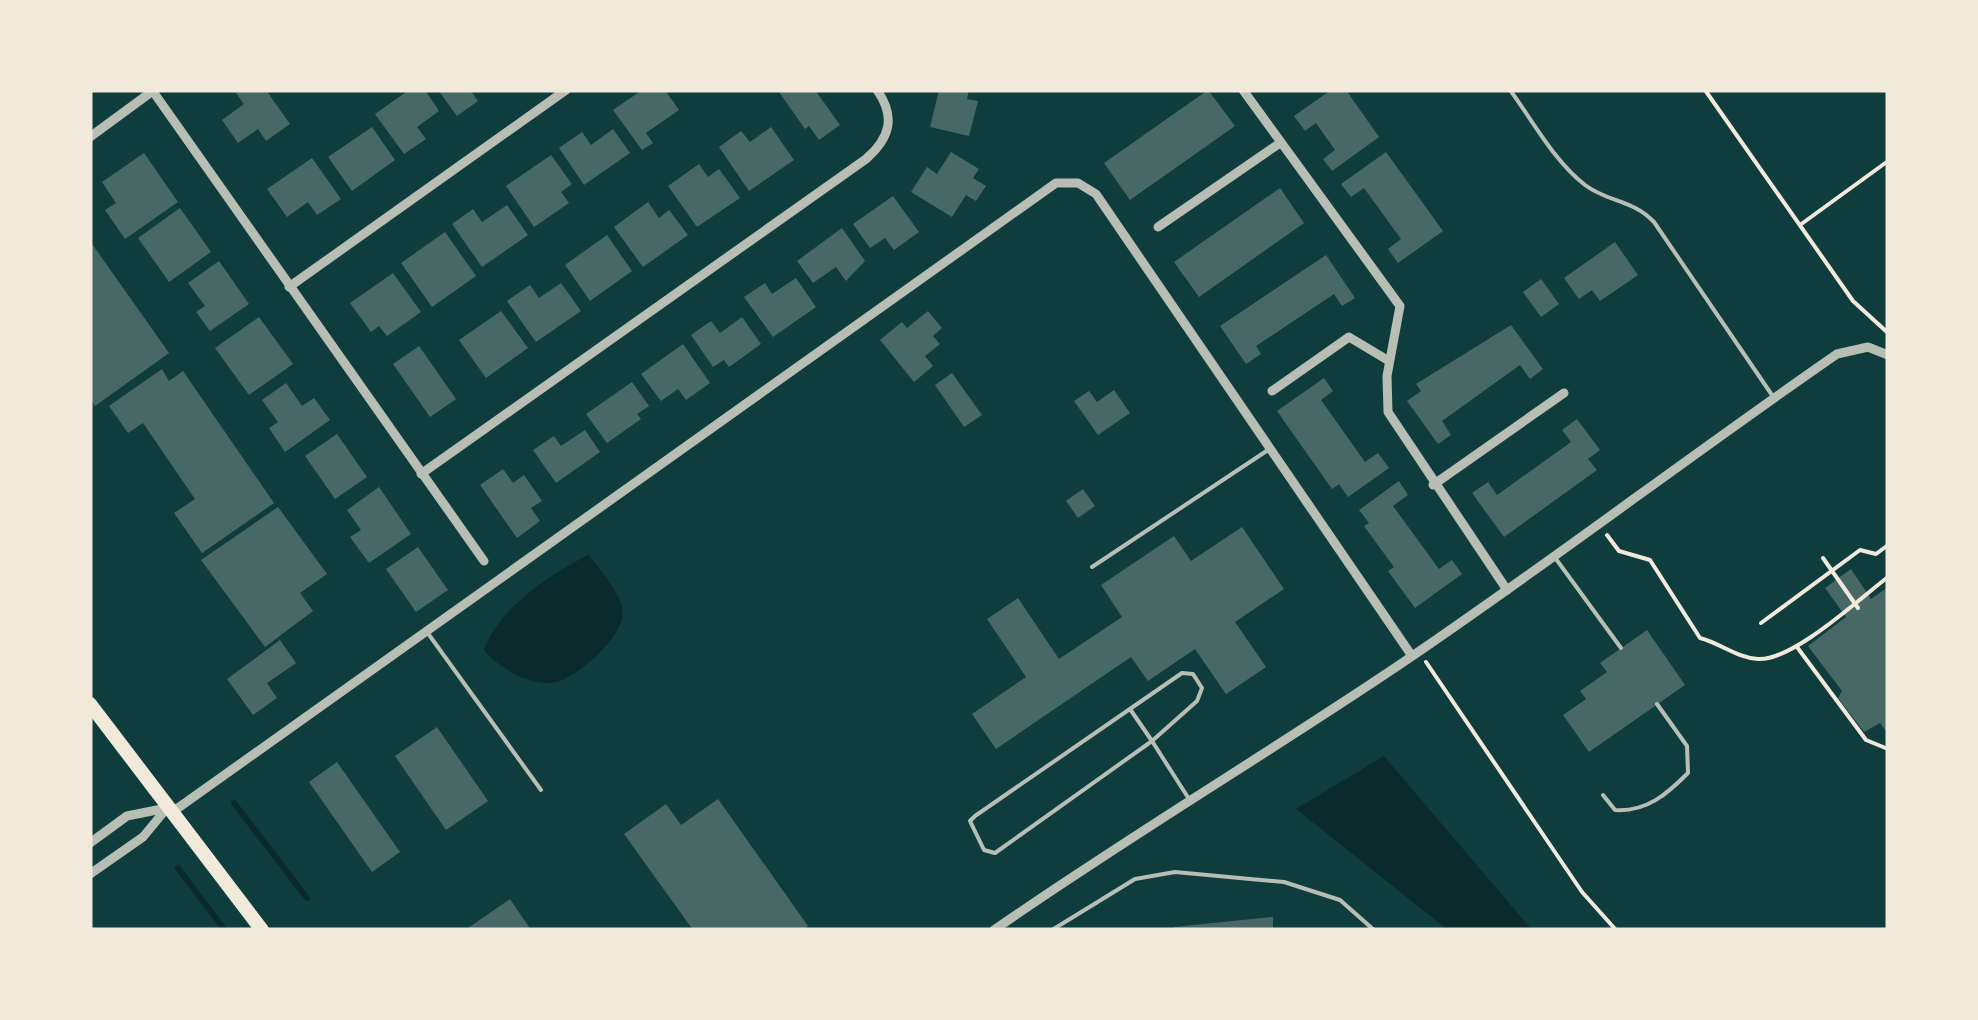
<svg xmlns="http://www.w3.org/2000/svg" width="1978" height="1020" font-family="'Titillium Web',sans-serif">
	<rect width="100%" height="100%" fill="#0f3d3e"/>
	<!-- water -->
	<g fill="#0a2a2b">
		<path d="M 588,555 C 599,567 618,591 622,607 C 629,633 581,673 560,681 C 535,690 498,668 484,650 C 499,608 550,574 588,555 Z"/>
		<polygon points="1384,756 1532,930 1448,930 1296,809"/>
	</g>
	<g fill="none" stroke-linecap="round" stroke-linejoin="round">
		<!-- stream -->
		<g stroke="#0a2a2b" stroke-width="6">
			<polyline points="234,803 307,898"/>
			<polyline points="178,868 225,930"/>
		</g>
	</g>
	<!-- building -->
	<g fill="#486865">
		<polygon points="240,90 266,90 290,124 266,141 258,129 238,143 222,120 244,104 236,93"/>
		<polygon points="409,90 425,90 439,111 417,127 426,139 404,154 375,114"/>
		<polygon points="438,90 470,90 478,101 457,116"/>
		<polygon points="642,90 665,90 679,110 646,133 653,143 642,150 613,110"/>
		<polygon points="782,90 815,90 840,125 819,140 809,126 805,129 779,92"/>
		<polygon points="939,90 969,90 967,99 978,101 969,136 930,127"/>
		<polygon points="1208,90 1235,126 1130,200 1104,163"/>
		<polygon points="1331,90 1346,90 1379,137 1332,171 1323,159 1335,150 1316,123 1305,131 1294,116"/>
		<polygon points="372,127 395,160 352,191 328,157"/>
		<polygon points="771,127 794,160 749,191 719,147 741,131 750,142"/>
		<polygon points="613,129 630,153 584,185 559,148 582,132 591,145"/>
		<polygon points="951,152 979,169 973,178 986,186 976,201 966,195 952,217 911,192 927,167 937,174"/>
		<polygon points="1386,152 1443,231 1398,263 1388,249 1401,239 1364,188 1351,197 1341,184"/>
		<polygon points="144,153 178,202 125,239 105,210 116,203 102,182"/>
		<polygon points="551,155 572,184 561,192 569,203 534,227 506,186"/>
		<polygon points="312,158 341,199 317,215 308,202 287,217 267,189"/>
		<polygon points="699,164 708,177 719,169 740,198 697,227 668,186"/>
		<polygon points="1280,188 1304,223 1199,297 1174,262"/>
		<polygon points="893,196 919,232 894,250 885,238 870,248 853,224"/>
		<polygon points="648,202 659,218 669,210 688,235 643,267 614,227"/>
		<polygon points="507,205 528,235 482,267 452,224 473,209 482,222"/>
		<polygon points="180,208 211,252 169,282 138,238"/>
		<polygon points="842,228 865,261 846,281 836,267 813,283 797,261"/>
		<polygon points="445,232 476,276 432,307 401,263"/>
		<polygon points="607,235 632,271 590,301 565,265"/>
		<polygon points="90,241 169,353 95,406 90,399"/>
		<polygon points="1615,242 1638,275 1600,301 1592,290 1579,299 1564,278"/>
		<polygon points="1326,255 1355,298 1342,306 1334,294 1256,346 1261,354 1246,364 1220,326"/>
		<polygon points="219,261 249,304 210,331 196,312 205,306 188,283"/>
		<polygon points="393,273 421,312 387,336 379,326 371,332 350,303"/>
		<polygon points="796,278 816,307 773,337 744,297 765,283 772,294"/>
		<polygon points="1541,279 1559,304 1541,317 1523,292"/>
		<polygon points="561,283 581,311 536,342 507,301 530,285 539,298"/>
		<polygon points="501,311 528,348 486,378 459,340"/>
		<polygon points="928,311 942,328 933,336 940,344 925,356 933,366 914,382 880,340 902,322 907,328"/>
		<polygon points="259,317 293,364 249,395 215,348"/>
		<polygon points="742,317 761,344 729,367 724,360 713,367 691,335 711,321 720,333"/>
		<polygon points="1511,325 1543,369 1530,379 1520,365 1442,421 1451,435 1438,444 1407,401 1421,391 1416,384"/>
		<polygon points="683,344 710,383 686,400 678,389 661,401 641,374"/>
		<polygon points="419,346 456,399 430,417 393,364"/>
		<polygon points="162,369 169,381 183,371 274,503 202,553 174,513 195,499 143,423 128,433 109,406"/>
		<polygon points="952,373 982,415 964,427 935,385"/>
		<polygon points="1324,378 1333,391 1321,400 1365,462 1378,453 1389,468 1348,497 1339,484 1332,489 1277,411"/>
		<polygon points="632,382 649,406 637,414 641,419 607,443 586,414"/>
		<polygon points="286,383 302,406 314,398 330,420 285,452 269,428 278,422 262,400"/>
		<polygon points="1114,390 1130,413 1098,435 1074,401 1089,391 1097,402"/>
		<polygon points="1577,419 1600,450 1588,459 1597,470 1504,537 1472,493 1488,482 1497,495 1571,442 1562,430"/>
		<polygon points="585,430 600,452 556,483 533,450 554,436 561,446"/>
		<polygon points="337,434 367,477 335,499 305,456"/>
		<polygon points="503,469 513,483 524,475 542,501 531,508 540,521 517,538 480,485"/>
		<polygon points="1399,481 1408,495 1393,506 1439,569 1452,560 1462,574 1415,608 1388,571 1394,567 1364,526 1369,523 1359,510"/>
		<polygon points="379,487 411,534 369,563 350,537 361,530 347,510"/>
		<polygon points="1083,489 1095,506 1078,518 1066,501"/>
		<polygon points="278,507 327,574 300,593 313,611 265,647 201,560"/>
		<polygon points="1242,527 1284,589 1235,622 1266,667 1226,694 1195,649 1148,681 1131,657 996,749 972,714 1026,677 987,619 1018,598 1059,659 1122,617 1101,585 1174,536 1191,561"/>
		<polygon points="418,547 448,590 416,612 386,569"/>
		<polygon points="1851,569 1871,599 1888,587 1888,734 1880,723 1864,732 1838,698 1842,691 1808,646 1846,617 1825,588"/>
		<polygon points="1647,630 1685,685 1589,752 1563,715 1586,699 1580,691 1607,672 1600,663"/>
		<polygon points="280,640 296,663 267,683 277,698 253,715 227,679"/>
		<polygon points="437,727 488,801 446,830 395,756"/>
		<polygon points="337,762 400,852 372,872 309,782"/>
		<polygon points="718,799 808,926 802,930 693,930 624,834 666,804 681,825"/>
		<polygon points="510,899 531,930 465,930"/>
		<polygon points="1273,917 1273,930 1174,930 1174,927"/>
	</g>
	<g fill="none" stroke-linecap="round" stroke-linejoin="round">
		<!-- path -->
		<g stroke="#f1e9da" stroke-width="4">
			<polyline points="1705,90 1853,301 1888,333"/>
			<polyline points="1800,225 1888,161"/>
			<path d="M 1607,535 L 1619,551 L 1650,560 L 1700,638 C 1720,643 1737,658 1758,659 C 1793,661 1859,599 1888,577"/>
			<polyline points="1823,558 1858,608"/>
			<polyline points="1761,623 1860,550 1876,554 1888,545"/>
			<polyline points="1797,647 1866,740 1888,749"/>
			<polyline points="1426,662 1582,892 1616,930"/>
		</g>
		<!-- service -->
		<g stroke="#b8beb3" stroke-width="4">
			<path d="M 1510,90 C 1533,121 1554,161 1585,185 C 1609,203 1632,199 1654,222 L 1774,398"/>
			<polyline points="1556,559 1621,648"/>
			<polyline points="1092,567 1268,450"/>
			<polyline points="427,632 541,790"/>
			<polyline points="1130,709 1152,741 1197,701 1202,688 1193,674 1182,673 975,816 970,821 984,850 995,853 1152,741 1189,799"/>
			<path d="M 1603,795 L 1615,810 C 1647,812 1667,794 1688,773 L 1687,746 L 1657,704"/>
			<polyline points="1052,930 1135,879 1175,872 1284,882 1340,900 1374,930"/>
		</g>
		<!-- minor -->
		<g stroke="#b8beb3" stroke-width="9">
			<polyline points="152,90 484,561"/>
			<polyline points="1243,90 1400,306 1387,376 1388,412 1507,590"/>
			<polyline points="90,137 154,90"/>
			<polyline points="1158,227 1280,143"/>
			<polyline points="289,287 566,90"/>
			<polyline points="1272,391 1349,337 1389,361"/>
			<path d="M 421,474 L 866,159 C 890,138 896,117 877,90"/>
			<polyline points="1433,485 1564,393"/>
			<polyline points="171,813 1056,183 1078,183 1096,194 1412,656"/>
			<polyline points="90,843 127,816 167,808"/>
			<polyline points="90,874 143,837 167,808"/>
			<path d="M 994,930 C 1129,836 1269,753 1405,661 C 1551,562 1692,454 1837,354 L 1868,347 L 1888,355"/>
		</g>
		<!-- primary -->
		<polyline stroke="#f1e9da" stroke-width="14" points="90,704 262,930"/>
	</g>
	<!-- border -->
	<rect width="1978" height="1020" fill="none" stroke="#f1e9da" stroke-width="185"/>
</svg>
